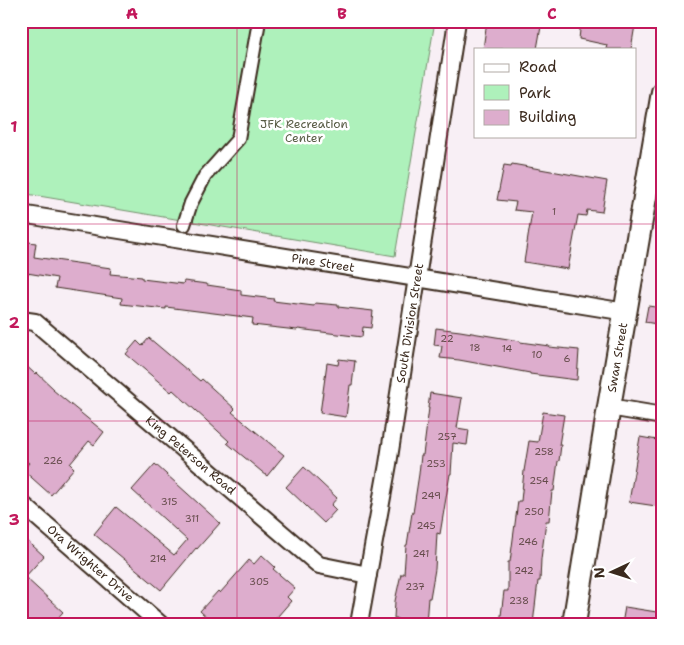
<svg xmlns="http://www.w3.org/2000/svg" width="684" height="645" font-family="'Shantell Sans',sans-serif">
	<rect width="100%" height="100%" fill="#f8eff5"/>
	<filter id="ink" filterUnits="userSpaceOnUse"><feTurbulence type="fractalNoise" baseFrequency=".02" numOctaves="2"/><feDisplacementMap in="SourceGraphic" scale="10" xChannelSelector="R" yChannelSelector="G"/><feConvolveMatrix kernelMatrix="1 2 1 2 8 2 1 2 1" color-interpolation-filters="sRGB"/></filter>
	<g filter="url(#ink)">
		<!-- green -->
		<polygon fill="#aef1bb" stroke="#748e6c" points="21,21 435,21 395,256 21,193"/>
		<!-- building -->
		<g fill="#ddadcd" stroke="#3b2a1e">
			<polygon points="487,21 542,21 537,49 483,49"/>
			<polygon points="581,21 610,26 611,21 635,25 631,49 606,49 607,45 579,39"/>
			<polygon points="512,164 607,181 602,212 587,210 586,216 578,215 568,269 524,262 532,212 514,210 516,202 497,200 504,165 511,166"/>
			<polygon points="21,241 36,243 34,257 111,268 110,274 142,277 142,279 183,284 184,281 207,284 207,285 241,290 241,295 274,299 273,301 314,306 315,303 338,305 338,307 373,311 371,328 363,327 362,337 298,329 297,330 252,325 253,318 166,307 166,309 121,304 122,298 55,288 57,278 21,272"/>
			<polygon points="648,306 663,308 663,325 645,322"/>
			<polygon points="436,328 460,331 520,341 520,342 549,346 549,347 579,350 577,380 530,374 530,373 459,360 440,358 442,346 434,345"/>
			<polygon points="149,338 200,381 202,379 235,409 232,412 284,455 267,476 227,443 229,441 173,390 171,392 126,354 137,341 142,346"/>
			<polygon points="339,359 355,361 352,385 350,385 346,417 320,413 327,363 338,365"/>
			<polygon points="21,361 35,374 36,372 54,389 53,390 104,432 94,445 89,441 70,464 74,468 51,495 23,470 29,463 21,456"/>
			<polygon points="430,393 462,398 457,428 469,430 467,445 453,443 451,474 450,474 440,534 437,533 435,569 430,598 428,598 426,623 413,622 413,624 397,624 397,618 394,618 395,601 401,574 404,574 406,545 407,545 412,513 413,513 419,474 421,455 423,455 429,408 428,408"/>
			<polygon points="543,412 564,415 559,445 561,445 559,461 558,461 554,491 552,491 549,521 546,521 541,559 540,581 538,581 533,624 500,624 504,591 508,591 508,562 510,562 518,501 521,501 524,471 529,441 538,442"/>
			<polygon points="640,437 663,441 663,507 629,502"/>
			<polygon points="155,464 220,523 197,549 196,548 161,590 94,534 116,507 174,555 187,540 132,490"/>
			<polygon points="304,467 337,498 331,505 336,510 324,523 286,487"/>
			<polygon points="21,535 44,556 25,577 63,612 52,624 25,624 21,620"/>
			<polygon points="262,555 275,567 273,569 295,588 287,597 291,601 271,624 214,624 200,611 218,591 220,593 249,560 254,564"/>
			<polygon points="625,607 663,613 663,624 622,624"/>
		</g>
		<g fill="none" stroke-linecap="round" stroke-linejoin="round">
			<!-- pedestrian casing -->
			<g stroke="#3b2a1e" stroke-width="16">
				<polyline id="pedestrian" points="184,225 191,203 205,176 238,139 259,21"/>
			</g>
			<!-- minor casing -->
			<g stroke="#3b2a1e" stroke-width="20">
				<g id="minor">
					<path id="s1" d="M 21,214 L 626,312"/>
					<path id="s2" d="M 21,320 L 35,322 L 319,565 L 368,575"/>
					<polyline points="609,407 663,416"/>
					<path id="s3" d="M 21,503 L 160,624"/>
					<path id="s4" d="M 359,624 L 388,464 L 457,21"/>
				</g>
			</g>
			<!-- secondary casing -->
			<g stroke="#3b2a1e" stroke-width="26">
				<g id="secondary">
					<path id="s5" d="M 574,624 L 609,407 L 663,92"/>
				</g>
			</g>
			<!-- pedestrian -->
			<use href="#pedestrian" stroke="#fff" stroke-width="12"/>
			<!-- minor -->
			<use href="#minor" stroke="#fff" stroke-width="16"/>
			<!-- secondary -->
			<use href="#secondary" stroke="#fff" stroke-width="22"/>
		</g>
	</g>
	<!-- grid -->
	<path fill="none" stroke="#c2185b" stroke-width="1" stroke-opacity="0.55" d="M 237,21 L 237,624M 447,21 L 447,624M 21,224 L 663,224M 21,421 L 663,421"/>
	<g text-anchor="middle" stroke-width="5" stroke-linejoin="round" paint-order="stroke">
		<!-- number labels -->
		<g font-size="10" fill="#644b4a">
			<text x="554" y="215">1</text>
			<text x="447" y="342">22</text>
			<text x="475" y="351">18</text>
			<text x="507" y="352">14</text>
			<text x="537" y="358">10</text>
			<text x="567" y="362">6</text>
			<text x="447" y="440">257</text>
			<text x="544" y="455">258</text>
			<text x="53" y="464">226</text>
			<text x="436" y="467">253</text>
			<text x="539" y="484">254</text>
			<text x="431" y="499">249</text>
			<text x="169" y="505">315</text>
			<text x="534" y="515">250</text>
			<text x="192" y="522">311</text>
			<text x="426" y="529">245</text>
			<text x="528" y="545">246</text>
			<text x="421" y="557">241</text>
			<text x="158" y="562">214</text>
			<text x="524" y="574">242</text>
			<text x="259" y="585">305</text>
			<text x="415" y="590">237</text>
			<text x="519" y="604">238</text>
		</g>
		<!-- park labels -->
		<g font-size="12" fill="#585c45" stroke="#fff">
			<text x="304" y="128">JFK Recreation<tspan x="304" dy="14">Center</tspan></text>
		</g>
		<!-- street labels -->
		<g font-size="12" fill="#3b2a1e" stroke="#fff">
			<text dy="4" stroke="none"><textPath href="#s1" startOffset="306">Pine Street</textPath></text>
			<text dy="4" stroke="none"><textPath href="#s4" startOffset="305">South Division Street</textPath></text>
			<text dy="4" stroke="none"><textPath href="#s5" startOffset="270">Swan Street</textPath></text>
			<text dy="4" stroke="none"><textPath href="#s2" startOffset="219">King Peterson Road</textPath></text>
			<text dy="4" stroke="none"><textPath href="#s3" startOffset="92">Ora Wrighter Drive</textPath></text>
		</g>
	</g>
	<!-- margin -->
	<rect width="684" height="645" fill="none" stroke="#fff" stroke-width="55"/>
	<!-- legend -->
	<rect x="474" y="48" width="162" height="90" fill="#ffffff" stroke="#b1aaa5"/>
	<rect x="484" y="64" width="25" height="8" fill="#ffffff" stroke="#b1aaa5"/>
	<text x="519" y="72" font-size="15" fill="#3b2a1e">Road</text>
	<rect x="484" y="85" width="25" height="15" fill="#aef1bb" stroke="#b1aaa5"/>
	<text x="519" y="98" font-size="15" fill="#3b2a1e">Park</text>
	<rect x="484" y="110" width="25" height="15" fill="#ddadcd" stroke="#b1aaa5"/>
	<text x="519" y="122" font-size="15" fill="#3b2a1e">Building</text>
	<!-- north arrow -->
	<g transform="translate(612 572) rotate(266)" stroke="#ffffff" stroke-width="4" paint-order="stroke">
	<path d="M0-4L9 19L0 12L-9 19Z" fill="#3b2a1e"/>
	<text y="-8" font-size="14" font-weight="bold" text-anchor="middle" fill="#3b2a1e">N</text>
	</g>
	<rect x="28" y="28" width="628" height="590" fill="none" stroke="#c2185b" stroke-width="2"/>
	<g font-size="16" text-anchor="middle" font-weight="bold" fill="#c2185b">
		<text x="132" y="19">A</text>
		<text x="342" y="19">B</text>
		<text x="552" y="19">C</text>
		<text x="14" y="132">1</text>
		<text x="14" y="328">2</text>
		<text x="14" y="525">3</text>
	</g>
</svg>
